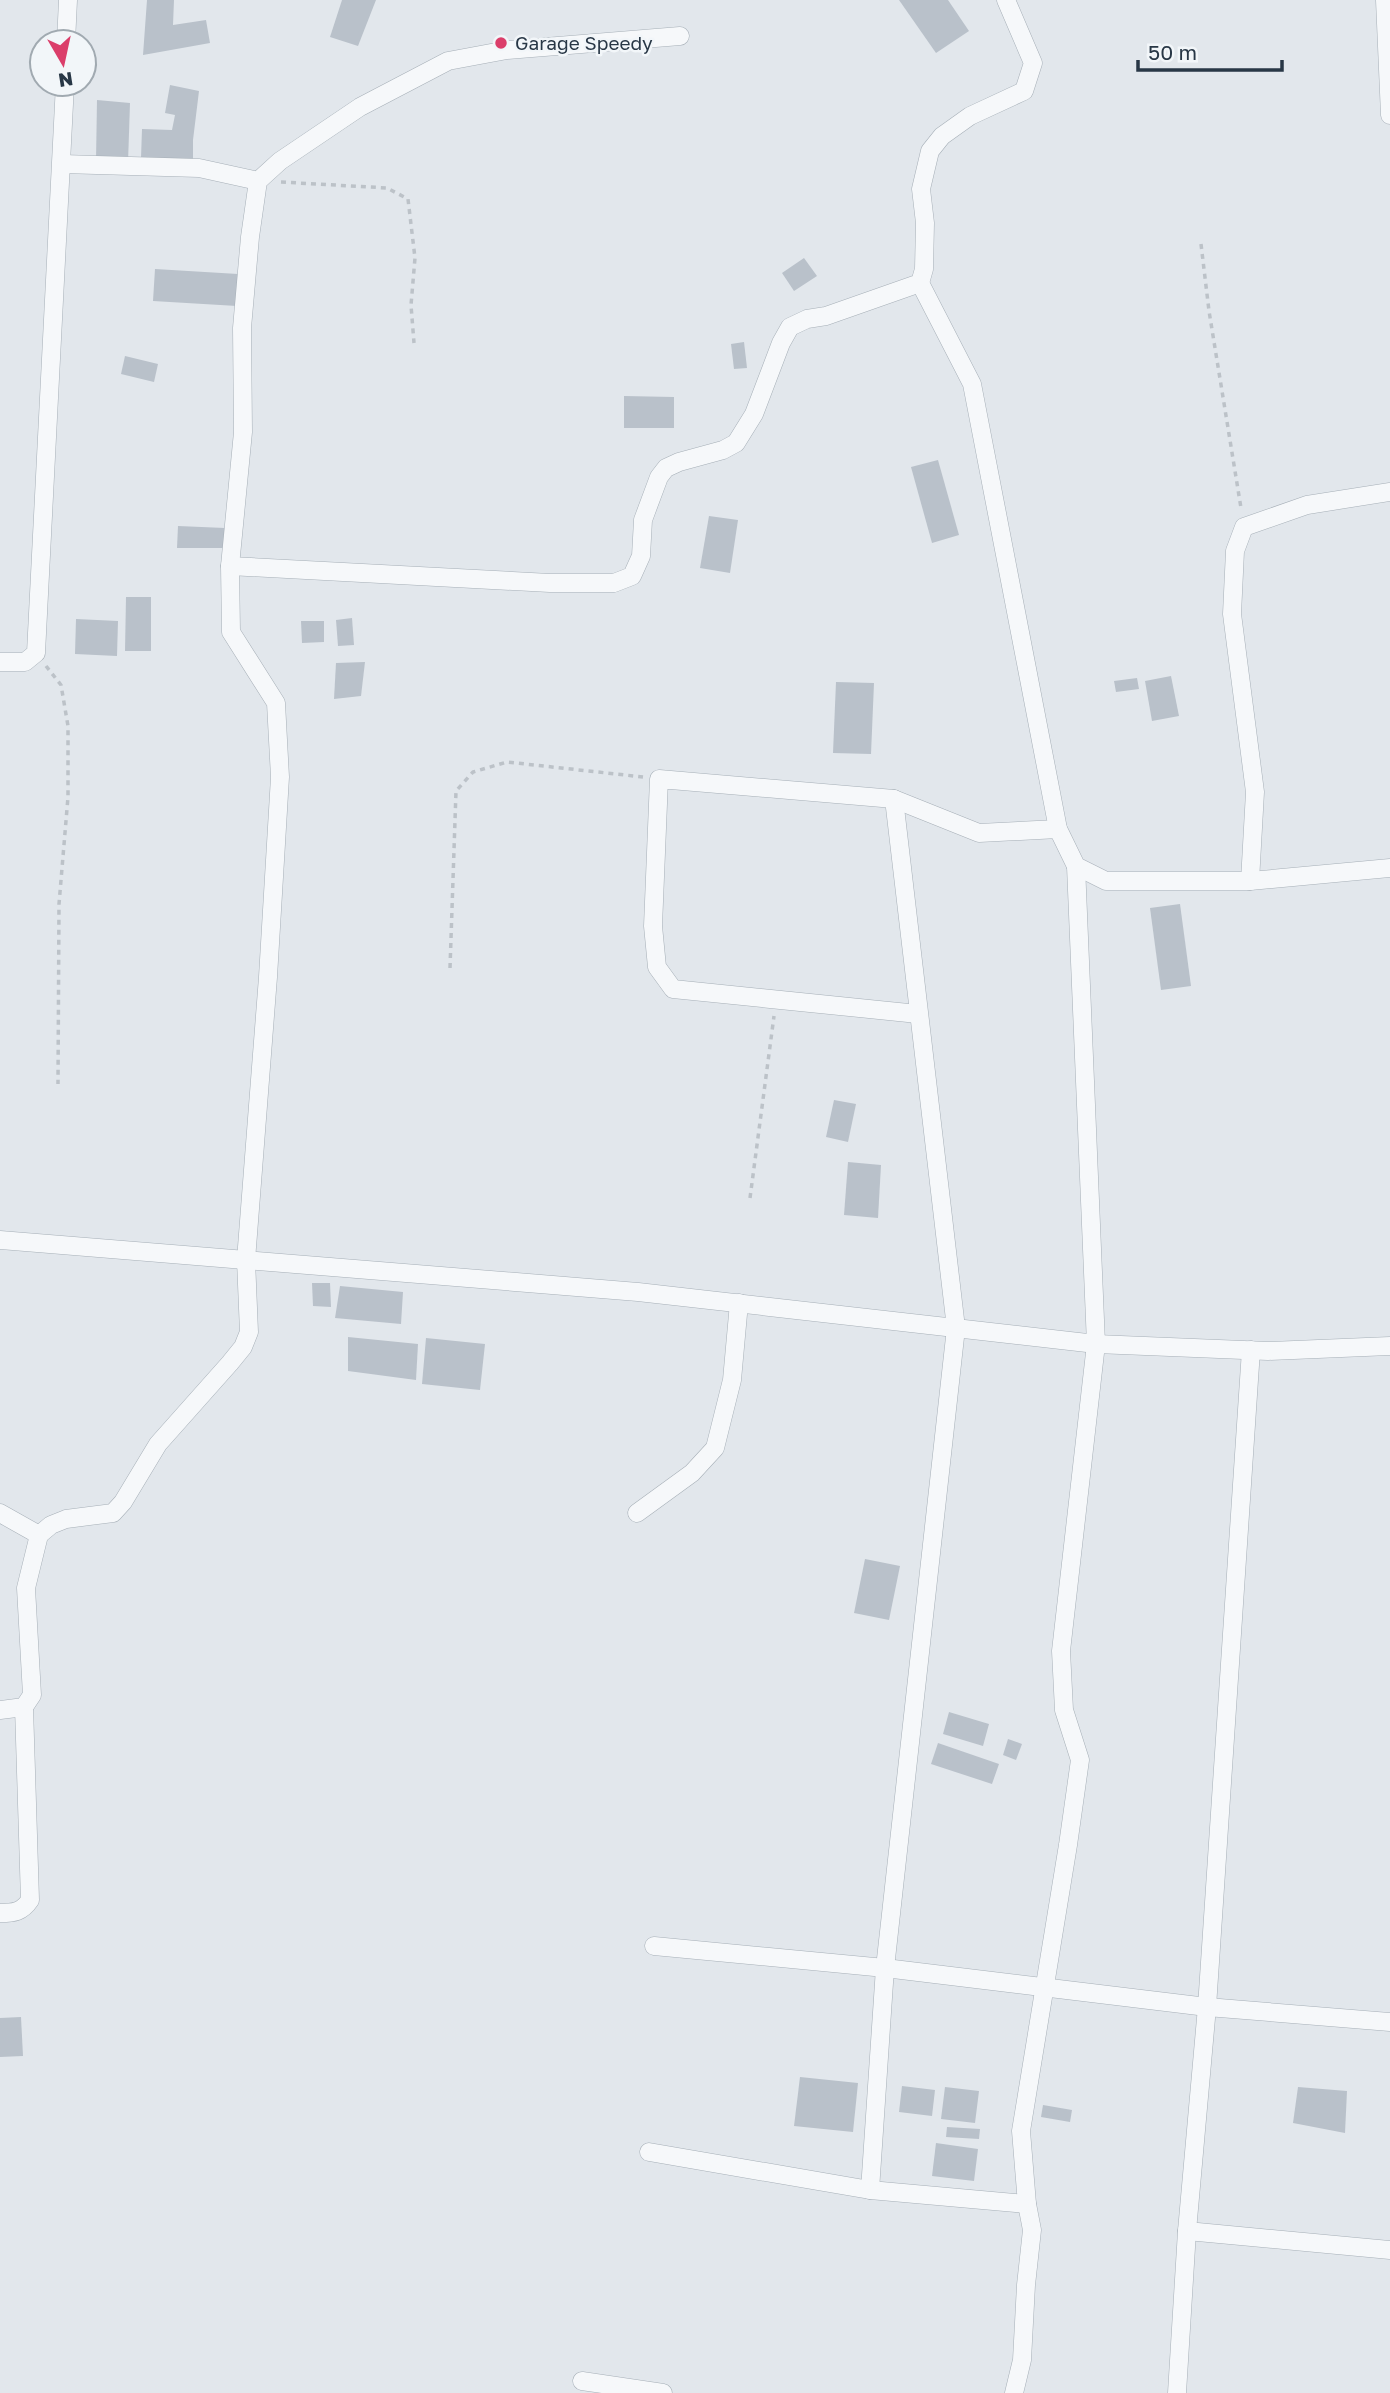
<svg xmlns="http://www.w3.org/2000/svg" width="1390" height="2393" font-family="'Golos Text',sans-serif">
	<rect width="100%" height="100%" fill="#e2e7ec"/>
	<!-- building -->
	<g fill="#b9c1ca">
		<polygon points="147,0 174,0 173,25 206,20 210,43 143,55"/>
		<polygon points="342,0 376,0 358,46 330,37"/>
		<polygon points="899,0 948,0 969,31 936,53"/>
		<polygon points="170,85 199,91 193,140 193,162 141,158 142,129 172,130 175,115 165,113"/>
		<polygon points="97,100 130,103 128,163 96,161"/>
		<polygon points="804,258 817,276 794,291 782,273"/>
		<polygon points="155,269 238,274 237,306 153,301"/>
		<polygon points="744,342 747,368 734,369 731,344"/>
		<polygon points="125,356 158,364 154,382 121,374"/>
		<polygon points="624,396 674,397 674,428 624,428"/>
		<polygon points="938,460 959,535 932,543 911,467"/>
		<polygon points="709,516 738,520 730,573 700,568"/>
		<polygon points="178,526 225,528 224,548 177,548"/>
		<polygon points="126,597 151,597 151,651 125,651"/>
		<polygon points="352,618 354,645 338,646 336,620"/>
		<polygon points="76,619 118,621 117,656 75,654"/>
		<polygon points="301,621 324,621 324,642 302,643"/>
		<polygon points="365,662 361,696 334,699 336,663"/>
		<polygon points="1171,676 1179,716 1152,721 1145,681"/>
		<polygon points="1137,678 1139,689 1116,692 1114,681"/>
		<polygon points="836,682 874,683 871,754 833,753"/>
		<polygon points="1180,904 1191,986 1161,990 1150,908"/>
		<polygon points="834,1100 856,1104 848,1142 826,1137"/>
		<polygon points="848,1162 881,1165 878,1218 844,1215"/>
		<polygon points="312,1283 330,1283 331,1307 313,1306"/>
		<polygon points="340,1286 403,1292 401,1324 335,1318"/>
		<polygon points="348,1337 418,1344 416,1380 348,1371"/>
		<polygon points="426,1338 485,1344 480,1390 422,1384"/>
		<polygon points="865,1559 900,1566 889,1620 854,1613"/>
		<polygon points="949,1712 989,1724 983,1746 943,1734"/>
		<polygon points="1008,1739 1022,1744 1016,1760 1003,1755"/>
		<polygon points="938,1743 999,1764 992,1784 931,1764"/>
		<polygon points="21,2017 23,2056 0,2057 0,2018"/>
		<polygon points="800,2077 858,2083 853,2132 794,2126"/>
		<polygon points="902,2086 935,2090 932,2116 899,2112"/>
		<polygon points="945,2087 979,2091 975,2123 941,2119"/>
		<polygon points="1298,2087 1347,2091 1345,2133 1293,2123"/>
		<polygon points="1043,2105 1072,2110 1070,2122 1041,2117"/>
		<polygon points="947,2127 980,2129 979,2139 946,2137"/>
		<polygon points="936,2143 978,2149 974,2181 932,2176"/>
	</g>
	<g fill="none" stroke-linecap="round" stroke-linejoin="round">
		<!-- minor casing -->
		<g stroke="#a6afb7" stroke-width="19">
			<g id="minor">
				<polyline points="1385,0 1390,115"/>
				<polyline points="66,42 68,0"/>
				<polyline points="62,164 199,168 258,181"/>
				<polyline points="920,283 972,384 1058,829 1076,866 1106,881 1250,881 1390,868"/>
				<polyline points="230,566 550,583 614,583 632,576 641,556 643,520 659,477 666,468 679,462 723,450 736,443 754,414 781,343 790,327 807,319 826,316 920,283 924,269 925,223 921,189 930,151 942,136 970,116 1024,91 1033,63 1006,0"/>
				<polyline points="0,662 25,662 36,653 65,84"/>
				<polyline points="1250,881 1255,792 1232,614 1235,551 1244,527 1307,505 1390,492"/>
				<polyline points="918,1014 673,989 657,967 653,926 659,779 894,799 979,833 1058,829"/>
				<polyline points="0,1240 638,1292 1096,1344 1268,1351 1390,1346"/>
				<polyline points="0,1513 39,1535"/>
				<polyline points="637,1513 692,1473 715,1448 732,1380 739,1303"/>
				<polyline points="0,1710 24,1707 32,1695 26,1588 39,1535 51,1525 66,1519 113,1513 123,1502 158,1444 230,1363 243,1347 249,1332 246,1260 268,977 280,777 276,703 231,632 230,566 243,432 242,328 250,237 258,181 280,161 360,107 448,61 507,50 680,36"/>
				<path d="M 0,1913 C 14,1913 22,1912 30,1900 L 24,1707"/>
				<polyline points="654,1946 885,1968 1207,2007 1390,2022"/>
				<polyline points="649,2152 870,2190 1027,2204"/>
				<polyline points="870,2190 885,1968 956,1328 894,799"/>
				<polyline points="1187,2231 1390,2250"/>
				<polyline points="582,2381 663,2393"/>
				<polyline points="1014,2393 1022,2360 1026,2285 1032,2230 1027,2204 1021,2131 1068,1845 1080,1760 1064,1710 1061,1651 1096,1344 1076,866"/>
				<polyline points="1177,2393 1187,2231 1207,2007 1251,1350"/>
			</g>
		</g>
		<!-- path -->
		<g stroke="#bcc2c8" stroke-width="3.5" stroke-dasharray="5 5" stroke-linecap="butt">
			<polyline points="281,182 387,188 408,199 415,258 411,305 414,343"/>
			<polyline points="1201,244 1209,311 1241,508"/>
			<polyline points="46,666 61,685 68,726 68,797 59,904 58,1084"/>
			<polyline points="450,968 456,791 473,772 507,762 643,777"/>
			<polyline points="750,1198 774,1016"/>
		</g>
		<!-- minor -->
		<use href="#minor" stroke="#f6f8fa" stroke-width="18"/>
	</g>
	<!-- markers -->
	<circle fill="#db3e6a" stroke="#f2f6f9" stroke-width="2.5" cx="501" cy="43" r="7"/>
	<g text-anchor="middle" stroke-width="5" stroke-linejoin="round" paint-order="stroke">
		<!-- poi labels -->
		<g font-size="19" fill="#283746" stroke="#f2f6f9" text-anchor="start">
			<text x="515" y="50">Garage Speedy</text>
		</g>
	</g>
	<!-- north arrow -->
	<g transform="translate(63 63) rotate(171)"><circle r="33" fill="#f2f6f9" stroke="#a1aab1" stroke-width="2"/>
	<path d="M0-5L12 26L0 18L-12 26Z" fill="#db3e6a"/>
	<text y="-10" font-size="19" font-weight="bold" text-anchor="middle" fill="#283746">N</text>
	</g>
	<!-- scale -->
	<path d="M1138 60v10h144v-10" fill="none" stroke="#283746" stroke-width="3.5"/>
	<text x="1148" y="60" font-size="21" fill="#283746" stroke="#f2f6f9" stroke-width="5" paint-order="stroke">50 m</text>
</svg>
